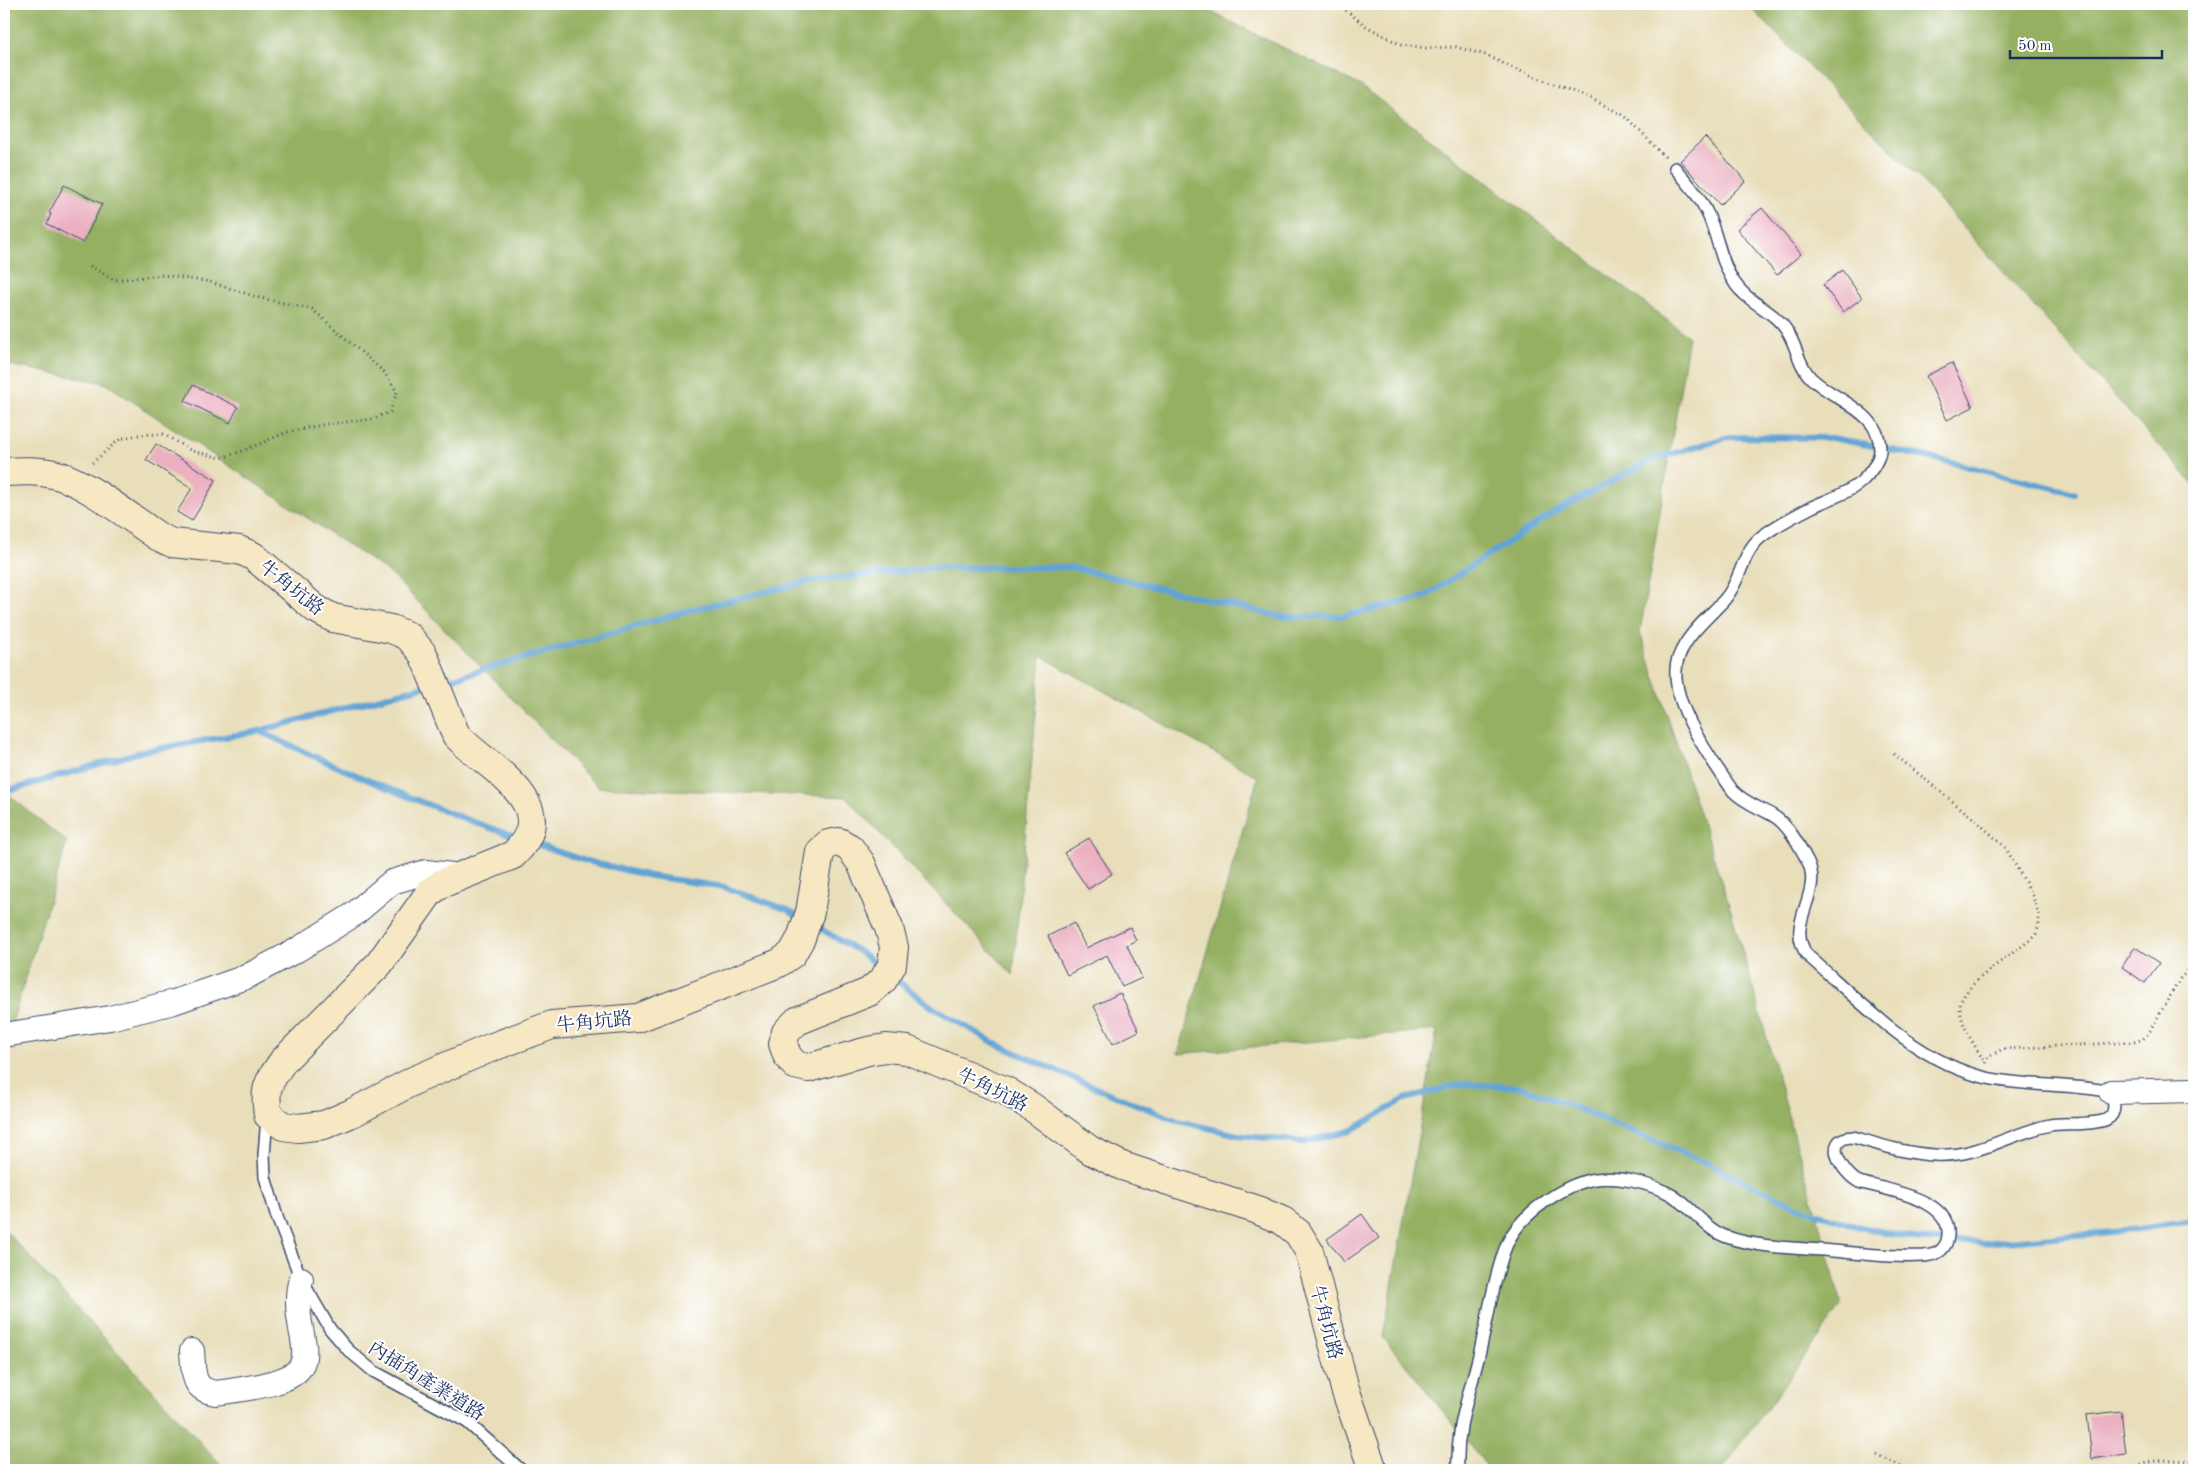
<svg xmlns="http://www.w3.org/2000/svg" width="2198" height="1474" font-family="'Old Standard TT','Noto Serif TC',serif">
	<rect width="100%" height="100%" fill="#fff"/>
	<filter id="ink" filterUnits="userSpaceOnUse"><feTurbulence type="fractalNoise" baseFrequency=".02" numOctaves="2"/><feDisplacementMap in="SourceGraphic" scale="10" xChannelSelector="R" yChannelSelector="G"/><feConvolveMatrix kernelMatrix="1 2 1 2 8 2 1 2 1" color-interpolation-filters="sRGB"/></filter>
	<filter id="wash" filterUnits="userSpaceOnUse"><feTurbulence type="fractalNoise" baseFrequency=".0096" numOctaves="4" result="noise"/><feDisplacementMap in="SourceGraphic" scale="20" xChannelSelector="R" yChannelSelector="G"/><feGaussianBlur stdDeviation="1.12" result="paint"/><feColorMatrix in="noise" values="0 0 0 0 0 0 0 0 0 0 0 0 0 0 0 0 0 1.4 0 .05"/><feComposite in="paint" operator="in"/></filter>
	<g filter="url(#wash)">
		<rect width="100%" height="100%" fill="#e8deba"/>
		<!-- forest -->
		<g fill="#95b062" stroke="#587060">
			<polygon points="4,4 1195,4 1361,86 1689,337 1640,632 1731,911 1842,1305 1722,1470 1490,1470 1383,1337 1437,1030 1178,1054 1258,777 1041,656 1013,975 846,797 598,787 390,573 105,383 4,364"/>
			<polygon points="1747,4 2194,4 2194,485 1920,179"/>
			<polygon points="4,791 67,842 4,1049"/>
			<polygon points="4,1229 226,1470 4,1470"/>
		</g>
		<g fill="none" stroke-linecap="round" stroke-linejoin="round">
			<!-- stream -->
			<g stroke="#60a3d4" stroke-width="6">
				<polyline points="441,682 691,610 809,581 932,568 1070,567 1282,617 1344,616 1424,597 1556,511 1651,460 1728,437 1832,438 1937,459 2074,493"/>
				<path d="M 259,731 C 344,771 430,808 519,838"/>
				<polyline points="4,792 144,751 259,731 429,685"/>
				<polyline points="530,842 586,861 650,876 724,887 788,910 801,918"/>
				<polyline points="812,924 860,952 881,968"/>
				<polyline points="891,976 932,1007 996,1044 1096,1088 1178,1121 1238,1135 1303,1142 1350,1131 1405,1099 1460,1084 1522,1087 1581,1110 1704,1162 1796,1206 1856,1226 1913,1238 1983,1243 2124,1231 2194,1221"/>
			</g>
		</g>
		<g id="blocks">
			<!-- building -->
			<g fill="#ebb1c2">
				<polygon points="1705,137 1746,181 1720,205 1680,161"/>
				<polygon points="64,185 102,204 83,243 47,224 51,214 49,213"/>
				<polygon points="1762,208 1801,254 1777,275 1737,229"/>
				<polygon points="1842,270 1862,298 1843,312 1823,285"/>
				<polygon points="1952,363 1973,407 1947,420 1926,376"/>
				<polygon points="193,385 238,407 230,423 185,401"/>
				<polygon points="156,444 216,480 192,521 177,512 192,488 146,460"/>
				<polygon points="1089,838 1112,874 1088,889 1064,853"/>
				<polygon points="1074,923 1086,948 1130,927 1136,940 1127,945 1142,978 1122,987 1107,955 1067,975 1048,936"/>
				<polygon points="2135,947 2159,963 2145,983 2122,967"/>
				<polygon points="1120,993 1139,1031 1113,1044 1094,1006"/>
				<polygon points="1362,1214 1379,1238 1344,1262 1327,1239"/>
				<polygon points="2121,1411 2126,1454 2092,1459 2087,1415"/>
			</g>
		</g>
	</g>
	<g filter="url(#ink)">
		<use href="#blocks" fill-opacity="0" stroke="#3a496c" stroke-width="1"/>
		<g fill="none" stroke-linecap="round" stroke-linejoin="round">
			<!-- lane casing -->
			<g stroke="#3a496c" stroke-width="14">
				<g id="lane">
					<polyline points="267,1117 264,1155 265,1177 277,1217 301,1279 330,1329 348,1350 373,1371 467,1422 521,1470"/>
					<path d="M 1458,1470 C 1456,1428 1468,1399 1478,1359 C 1482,1342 1486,1326 1489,1309 C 1494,1288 1498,1265 1507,1244 C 1519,1215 1565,1183 1596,1179 C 1618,1176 1647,1183 1666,1192 C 1689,1202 1703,1229 1727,1237 C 1755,1247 1793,1248 1823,1250 C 1857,1253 1891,1258 1924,1256 C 1935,1255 1943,1252 1947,1241 C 1958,1199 1886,1190 1859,1182 C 1843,1174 1820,1138 1853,1137 C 1880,1145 1907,1154 1935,1155 C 1977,1158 2011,1133 2050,1125 C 2063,1123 2098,1125 2107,1119 C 2117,1114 2114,1100 2111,1092 C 2070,1083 2027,1087 1987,1078 C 1917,1063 1859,1000 1807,955 C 1784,922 1825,893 1807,860 C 1799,845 1788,824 1772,815 C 1758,807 1745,803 1733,791 C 1712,761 1663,694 1679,656 C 1688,633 1709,617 1725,599 C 1744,577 1740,549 1768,532 C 1782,522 1798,514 1814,506 C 1830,499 1848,493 1861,482 C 1869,475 1879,461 1880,451 C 1881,411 1836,402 1811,378 C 1798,365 1797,346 1787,331 C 1774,310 1747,303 1734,282 C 1721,263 1718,238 1709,217 C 1701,198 1688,183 1675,168"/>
				</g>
			</g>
			<!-- street casing -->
			<g stroke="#3a496c" stroke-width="26">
				<g id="street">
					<polyline points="10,1034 110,1018 174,1002 246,977 297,950 353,915 392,882 426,872 461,876"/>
					<polyline points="2111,1092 2194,1090"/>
					<path d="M 192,1351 C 194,1372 191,1390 216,1393 C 238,1389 293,1386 302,1364 C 307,1353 303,1340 301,1329 C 298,1312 296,1296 301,1279"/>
				</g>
			</g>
			<!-- secondary casing -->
			<g stroke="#3a496c" stroke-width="30">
				<path id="secondary" d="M 4,472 C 22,471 39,470 57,475 C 87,483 132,519 159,537 L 172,543 L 239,550 L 253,556 L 316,609 L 333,618 L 391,629 L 408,636 L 423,654 L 456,735 C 485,767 567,805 513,855 L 441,884 L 430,892 L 379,964 L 283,1061 C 267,1084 264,1088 268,1115 L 283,1126 L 298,1128 L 324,1125 L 352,1113 L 415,1080 L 490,1048 L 552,1025 L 638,1018 L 779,963 L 792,954 L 801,938 L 810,912 L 820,852 L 828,844 L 839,842 L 850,848 L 861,863 L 889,928 L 894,947 L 892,965 L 883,980 L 869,992 L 797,1021 L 786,1032 L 783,1044 L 787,1055 L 795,1065 L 808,1068 L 868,1051 L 886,1048 L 907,1050 L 1006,1091 L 1032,1107 L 1090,1150 L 1122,1166 L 1255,1209 L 1283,1221 L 1298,1233 L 1309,1251 L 1345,1389 L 1373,1470"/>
			</g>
			<!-- path -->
			<g stroke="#3a496c" stroke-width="3" stroke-dasharray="1 4" stroke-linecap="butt">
				<polyline points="1338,4 1366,26 1401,45 1426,48 1456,47 1486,55 1515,69 1590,98 1625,116 1666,158"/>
				<polyline points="90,266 114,280 163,275 210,282 260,298 312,309 384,372 397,392 390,412 373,419 327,424 287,432 250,448 222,458 192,451 163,434 138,435 120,439 91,464"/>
				<path d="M 1894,754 L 1973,818 L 2005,847 L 2031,892 L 2039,914 L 2039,925 L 2036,934 L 2030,940 C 2013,954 1959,986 1960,1008 C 1961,1026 1975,1046 1984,1061"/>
				<polyline points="1985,1063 1988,1057 2003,1049 2134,1042 2143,1039 2150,1031 2181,977 2194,966"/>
				<polyline points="1877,1455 1910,1470"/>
				<path d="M 2132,1470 C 2151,1458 2172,1459 2194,1462"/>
			</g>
			<!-- lane -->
			<use href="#lane" stroke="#fff" stroke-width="11"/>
			<!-- street -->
			<use href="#street" stroke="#fff" stroke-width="24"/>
			<!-- secondary -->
			<use href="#secondary" stroke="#f7e8c3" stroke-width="28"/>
		</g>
	</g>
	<g text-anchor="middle" stroke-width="4" stroke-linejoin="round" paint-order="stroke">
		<!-- street labels -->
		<g font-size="19" fill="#1b2f5e" stroke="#fff">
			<text transform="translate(292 587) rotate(38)" y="7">牛角坑路</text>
			<text transform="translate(594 1021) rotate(-6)" y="7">牛角坑路</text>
			<text transform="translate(993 1089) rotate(26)" y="7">牛角坑路</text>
			<text transform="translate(1327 1322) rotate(75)" y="7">牛角坑路</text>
			<text transform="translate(427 1380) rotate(32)" y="7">內插角產業道路</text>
		</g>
	</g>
	<!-- margin -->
	<rect width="2198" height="1474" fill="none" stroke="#fff" stroke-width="20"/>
	<!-- scale -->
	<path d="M2010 50v8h152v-8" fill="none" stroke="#1b2f5e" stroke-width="2.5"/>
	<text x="2018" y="50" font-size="15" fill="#1b2f5e" stroke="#ffffff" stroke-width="4" paint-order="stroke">50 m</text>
</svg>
